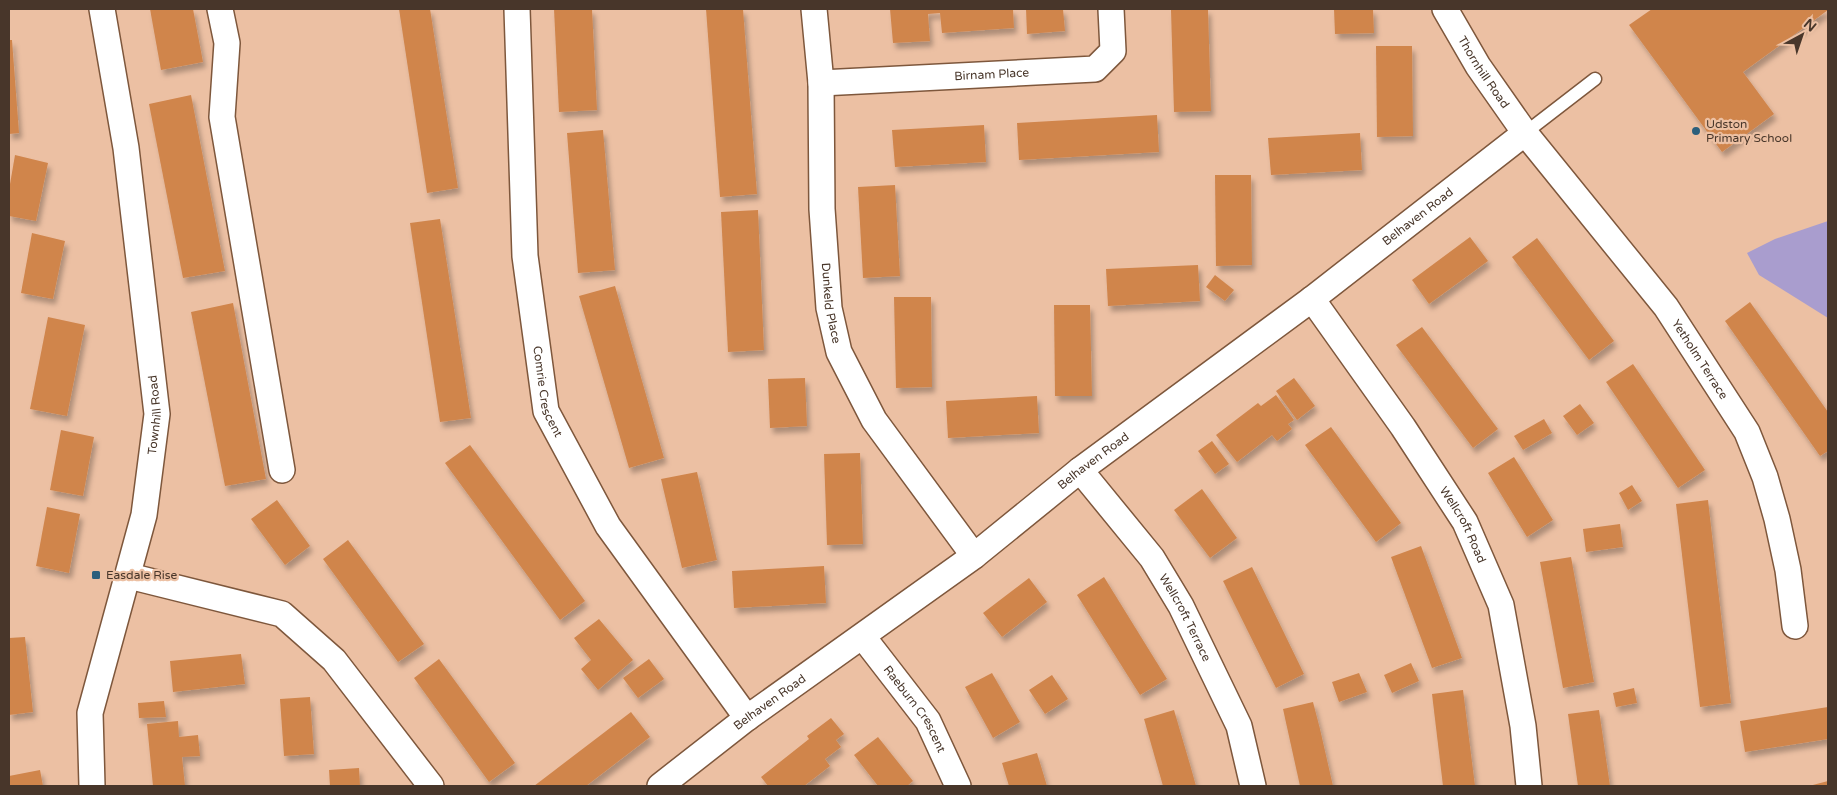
<svg xmlns="http://www.w3.org/2000/svg" width="1837" height="795" font-family="'Varela Round',sans-serif">
	<defs>
		<filter id="shadow"><feDropShadow dx="3" dy="5.5" stdDeviation="2.5" flood-color="#0004"/></filter>
	</defs>
	<rect width="100%" height="100%" fill="#ecc0a3"/>
	<!-- green -->
	<polygon fill="#a99dce" points="1828,221 1828,318 1759,275 1747,253 1775,239"/>
	<!-- building -->
	<g fill="#d0854c" filter="url(#shadow)">
		<polygon points="150,9 193,9 203,62 161,70"/>
		<polygon points="399,9 430,9 458,188 427,193"/>
		<polygon points="554,9 592,9 597,110 559,112"/>
		<polygon points="706,9 743,9 757,194 720,197"/>
		<polygon points="890,9 1013,9 1014,28 942,33 940,13 928,14 930,41 893,43"/>
		<polygon points="1026,9 1063,9 1065,31 1027,34"/>
		<polygon points="1208,9 1211,111 1174,112 1171,10"/>
		<polygon points="1334,9 1373,9 1374,33 1335,34"/>
		<polygon points="1652,9 1828,9 1828,10 1743,72 1774,114 1722,152 1629,25"/>
		<polygon points="9,40 12,40 19,133 9,134"/>
		<polygon points="1376,46 1412,46 1413,136 1377,137"/>
		<polygon points="191,95 225,271 183,278 149,104"/>
		<polygon points="1157,115 1159,152 1019,160 1017,123"/>
		<polygon points="984,125 986,162 895,167 892,130"/>
		<polygon points="603,130 615,270 578,273 567,133"/>
		<polygon points="1360,133 1362,170 1271,175 1268,138"/>
		<polygon points="15,155 48,163 36,221 9,216 9,190"/>
		<polygon points="1215,175 1251,175 1252,265 1216,266"/>
		<polygon points="895,185 900,276 863,278 858,187"/>
		<polygon points="758,210 764,350 728,352 721,212"/>
		<polygon points="440,219 471,418 440,422 410,223"/>
		<polygon points="32,233 65,241 53,299 21,293"/>
		<polygon points="1470,237 1488,261 1429,304 1412,280"/>
		<polygon points="1537,238 1614,341 1589,360 1512,257"/>
		<polygon points="1198,265 1200,301 1108,306 1106,269"/>
		<polygon points="1215,275 1234,290 1225,301 1206,287"/>
		<polygon points="615,286 664,458 629,468 579,296"/>
		<polygon points="894,297 931,297 932,387 896,388"/>
		<polygon points="1750,302 1828,412 1828,451 1820,456 1725,321"/>
		<polygon points="233,303 266,479 225,486 191,312"/>
		<polygon points="1054,305 1090,305 1092,396 1055,396"/>
		<polygon points="48,317 85,325 67,416 30,409"/>
		<polygon points="1422,327 1498,429 1473,448 1396,345"/>
		<polygon points="1633,364 1705,470 1678,488 1606,382"/>
		<polygon points="805,378 807,426 770,428 768,379"/>
		<polygon points="1294,378 1315,406 1297,420 1276,391"/>
		<polygon points="1276,395 1294,420 1288,424 1292,429 1277,441 1272,435 1237,462 1216,435 1258,403 1261,406"/>
		<polygon points="1037,396 1039,433 948,438 946,401"/>
		<polygon points="1580,404 1594,423 1577,435 1563,416"/>
		<polygon points="1544,419 1552,433 1523,450 1514,436"/>
		<polygon points="1331,427 1401,523 1376,542 1305,445"/>
		<polygon points="61,430 94,437 83,496 50,490"/>
		<polygon points="1212,441 1229,464 1215,474 1198,451"/>
		<polygon points="470,445 585,601 560,620 445,463"/>
		<polygon points="860,453 863,544 827,545 824,454"/>
		<polygon points="1514,457 1553,520 1527,537 1488,473"/>
		<polygon points="697,472 717,560 682,568 661,479"/>
		<polygon points="1632,485 1642,501 1628,510 1619,493"/>
		<polygon points="1202,489 1237,538 1210,558 1174,510"/>
		<polygon points="277,500 310,546 285,565 251,519"/>
		<polygon points="1708,500 1731,703 1700,707 1676,504"/>
		<polygon points="47,507 80,514 69,573 36,566"/>
		<polygon points="1620,524 1623,547 1586,552 1583,529"/>
		<polygon points="348,540 424,644 398,662 323,559"/>
		<polygon points="1421,546 1462,658 1432,668 1391,557"/>
		<polygon points="1571,557 1594,682 1563,688 1540,562"/>
		<polygon points="824,566 826,603 734,608 732,571"/>
		<polygon points="1252,567 1304,674 1276,688 1223,581"/>
		<polygon points="1104,577 1167,679 1140,695 1077,595"/>
		<polygon points="1029,578 1047,602 1002,637 983,613"/>
		<polygon points="599,619 633,660 598,690 581,669 591,660 574,638"/>
		<polygon points="25,637 33,712 9,715 9,638"/>
		<polygon points="241,654 245,684 173,692 170,661"/>
		<polygon points="439,659 515,763 489,782 414,678"/>
		<polygon points="649,659 664,679 638,698 623,678"/>
		<polygon points="1411,663 1419,681 1392,693 1384,675"/>
		<polygon points="992,673 1020,722 993,738 965,687"/>
		<polygon points="1359,673 1367,692 1339,702 1332,682"/>
		<polygon points="1052,675 1068,699 1045,714 1029,690"/>
		<polygon points="1634,688 1637,703 1616,707 1613,693"/>
		<polygon points="1463,690 1475,786 1443,786 1432,694"/>
		<polygon points="310,697 314,754 284,756 280,699"/>
		<polygon points="164,701 166,717 139,718 138,703"/>
		<polygon points="1313,702 1320,729 1333,786 1300,786 1283,709"/>
		<polygon points="1828,707 1828,739 1745,752 1740,721"/>
		<polygon points="1174,710 1191,768 1196,786 1163,786 1144,719"/>
		<polygon points="1599,710 1610,786 1578,786 1568,714"/>
		<polygon points="631,712 650,737 586,786 534,786"/>
		<polygon points="831,718 844,734 836,740 841,747 825,759 830,766 804,786 768,786 761,777 809,739 807,736"/>
		<polygon points="178,721 179,737 198,735 200,756 182,757 185,786 153,786 147,724"/>
		<polygon points="878,737 913,781 907,786 878,786 854,755"/>
		<polygon points="1037,753 1047,786 1009,786 1002,763"/>
		<polygon points="359,768 360,786 330,786 329,770"/>
		<polygon points="40,770 43,786 9,786 9,776"/>
		<polygon points="1828,781 1828,786 1809,786"/>
	</g>
	<g fill="none" stroke-linecap="round" stroke-linejoin="round">
		<!-- service casing -->
		<g stroke="#7e573c" stroke-width="15">
			<polyline id="service" points="1525,133 1595,79"/>
		</g>
		<!-- minor casing -->
		<g stroke="#7e573c" stroke-width="28">
			<g id="minor">
				<polyline points="220,9 227,43 222,117 282,470"/>
				<path id="s1" d="M 517,9 L 525,256 L 546,411 L 608,526 L 747,718"/>
				<path id="s2" d="M 814,9 L 821,83 L 822,209 L 829,308 L 839,352 L 874,420 L 974,556"/>
				<path id="s3" d="M 1445,9 L 1478,66 L 1525,133 L 1666,307 L 1747,432 L 1765,477 L 1777,519 L 1788,570 L 1795,626"/>
				<path id="s4" d="M 821,83 L 1095,69 L 1113,51 L 1111,9"/>
				<path id="s5" d="M 1312,299 L 1403,427 L 1465,522 L 1501,605 L 1523,726 L 1529,786"/>
				<path id="s6" d="M 1080,470 L 1152,558 L 1181,606 L 1239,726 L 1253,786"/>
				<polyline points="129,576 282,614 334,660 431,786"/>
				<path id="s7" d="M 863,637 L 928,721 L 958,786"/>
				<path id="s8" d="M 92,786 L 90,713 L 144,515 L 157,414 L 126,148 L 102,9"/>
				<path id="s9" d="M 660,786 L 747,718 L 974,556 L 1080,470 L 1312,299 L 1525,133"/>
			</g>
		</g>
		<!-- service -->
		<use href="#service" stroke="#fff" stroke-width="12"/>
		<!-- minor -->
		<use href="#minor" stroke="#fff" stroke-width="25"/>
	</g>
	<!-- markers -->
	<g fill="#2c5f7c" stroke="#ecc0a3" stroke-width="2">
		<circle cx="1696" cy="131" r="5"/>
		<rect x="91" y="570" width="10" height="10" rx="2.5"/>
	</g>
	<g text-anchor="middle" stroke-width="4.5" stroke-linejoin="round" paint-order="stroke">
		<!-- street labels -->
		<g font-size="12" fill="#48362a" stroke="#ecc0a3">
			<text dy="4" stroke="none"><textPath href="#s3" startOffset="74">Thornhill Road</textPath></text>
			<text dy="4" stroke="none"><textPath href="#s4" startOffset="171">Birnam Place</textPath></text>
			<text dy="4" stroke="none"><textPath href="#s9" startOffset="948">Belhaven Road</textPath></text>
			<text dy="4" stroke="none"><textPath href="#s2" startOffset="295">Dunkeld Place</textPath></text>
			<text dy="4" stroke="none"><textPath href="#s3" startOffset="434">Yetholm Terrace</textPath></text>
			<text dy="4" stroke="none"><textPath href="#s1" startOffset="385">Comrie Crescent</textPath></text>
			<text dy="4" stroke="none"><textPath href="#s8" startOffset="379">Townhill Road</textPath></text>
			<text dy="4" stroke="none"><textPath href="#s9" startOffset="542">Belhaven Road</textPath></text>
			<text dy="4" stroke="none"><textPath href="#s5" startOffset="272">Wellcroft Road</textPath></text>
			<text dy="4" stroke="none"><textPath href="#s6" startOffset="182">Wellcroft Terrace</textPath></text>
			<text dy="4" stroke="none"><textPath href="#s9" startOffset="138">Belhaven Road</textPath></text>
			<text dy="4" stroke="none"><textPath href="#s7" startOffset="89">Raeburn Crescent</textPath></text>
		</g>
		<!-- poi labels -->
		<g font-size="12" fill="#48362a" stroke="#ecc0a3" text-anchor="start">
			<text x="1706" y="128">Udston<tspan x="1706" dy="14">Primary School</tspan></text>
			<text x="106" y="579">Easdale Rise</text>
		</g>
	</g>
	<!-- border -->
	<rect width="1837" height="795" fill="none" stroke="#48362a" stroke-width="20"/>
	<!-- north arrow -->
	<g transform="translate(1802 35) rotate(40)" stroke="#ecc0a3" stroke-width="4" paint-order="stroke">
	<path d="M0-4L9 19L0 12L-9 19Z" fill="#48362a"/>
	<text y="-8" font-size="14" font-weight="bold" text-anchor="middle" fill="#48362a">N</text>
	</g>
</svg>
